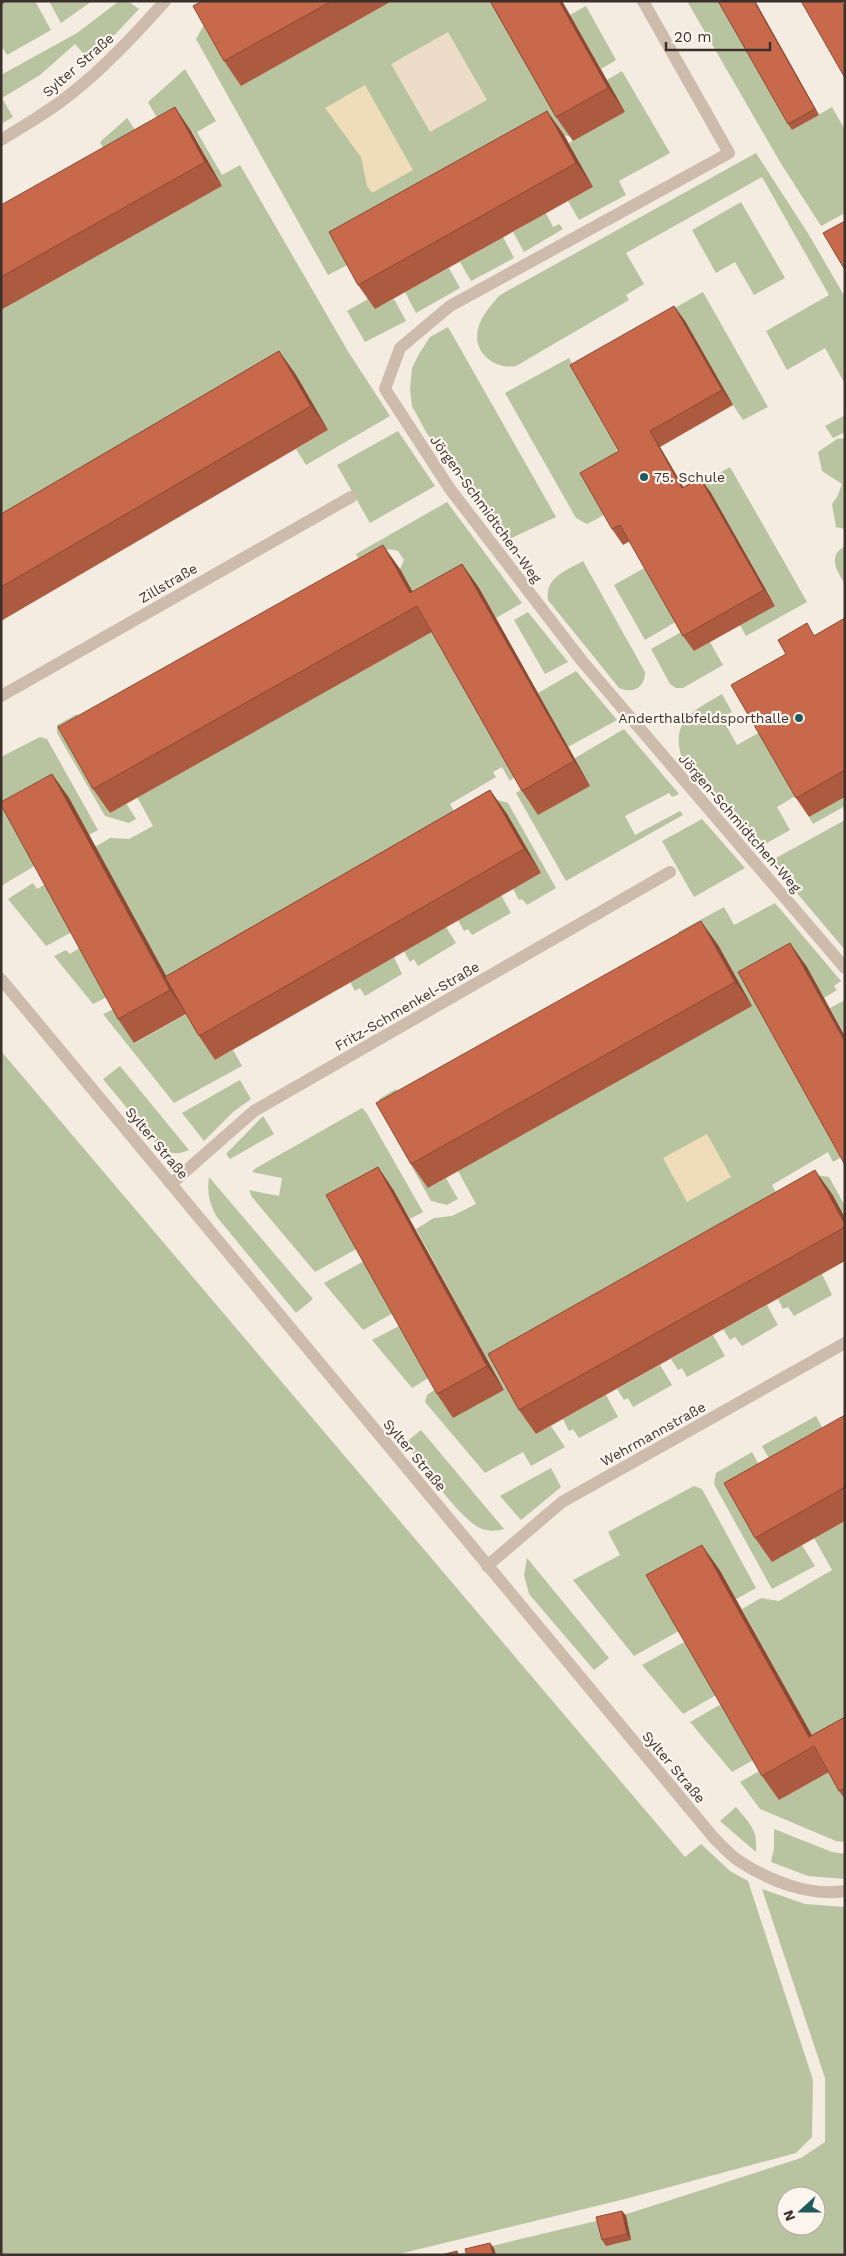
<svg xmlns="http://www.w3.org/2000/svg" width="846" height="2256" font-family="'Work Sans',sans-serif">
	<rect width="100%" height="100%" fill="#f4ebe1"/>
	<!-- green -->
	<g fill="#b8c4a0" fill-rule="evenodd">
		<polygon points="7,1 35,1 51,30 7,55 1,45 1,5"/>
		<polygon points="49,1 92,1 61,23"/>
		<polygon points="119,1 129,2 139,9 90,61 75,44 40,75 2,98 13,117 1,124 1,75 77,33"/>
		<polygon points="217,1 241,85 392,1 494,1 571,137 564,135 375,308 394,299 406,321 365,342 347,311 368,299 349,264 328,275 196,39"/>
		<polygon points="687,1 719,1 792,130 832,107 845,130 845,213 821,226 780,162"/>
		<polygon points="586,6 616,60 601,69 570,15"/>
		<polygon points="185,69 216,121 197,132 222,175 240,165 349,353 390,416 306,465 296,449 328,430 296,375 1,547 1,310 222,186 192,131 171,143 148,102"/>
		<polygon points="622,71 670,153 619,181 626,195 579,220 568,201 593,187 569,143 625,112 607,80"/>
		<polygon points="127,118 135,130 145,123 160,149 117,173 100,142"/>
		<path d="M 756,153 L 809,235 L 845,297 L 845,384 L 825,348 L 787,370 L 766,331 L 829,295 L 762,177 L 626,253 L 644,284 L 626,295 L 629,300 L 516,366 C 495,370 472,352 478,329 C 481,316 491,305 500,295 Z"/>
		<polygon points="741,202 785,278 754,295 735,262 716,273 692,230"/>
		<polygon points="546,213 553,227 559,224 563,229 524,252 513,232"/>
		<polygon points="503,237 514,258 471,281 460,262"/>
		<polygon points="449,268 460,288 416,313 405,292"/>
		<polygon points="703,292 768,407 743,420 733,405 608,346"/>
		<polygon points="448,327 556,517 503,542 426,432 412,406 410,389 412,368 419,354 430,337"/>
		<polygon points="569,358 630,466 606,514 587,524 576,518 505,393"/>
		<polygon points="845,415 845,432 833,438 825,426"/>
		<polygon points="398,431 435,486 370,523 337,465"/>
		<polygon points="845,438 845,529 836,527 832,504 837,497 842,484 822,471 818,452 837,439"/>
		<polygon points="730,467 807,602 746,636 740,625 775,605 711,494 686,492"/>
		<polygon points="447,502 522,603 496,618 479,588 427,617 400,569 404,560 398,551 389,549 377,556 364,570 356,554"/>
		<path d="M 845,546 L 845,584 C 837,571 827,556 845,546 Z"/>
		<path d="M 583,561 L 645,672 C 645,688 633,694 619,688 L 548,600 C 545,577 566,571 583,561 Z"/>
		<polygon points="646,567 677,621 645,640 614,585"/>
		<polygon points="528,612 568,662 545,674 514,620"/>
		<polygon points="434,631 516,775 510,781 502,767 493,772 496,777 450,804 469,836 180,1002 95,847 110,838 129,839 153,826 137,797"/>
		<polygon points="683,631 694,651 710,642 723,665 683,688 676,688 670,684 651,649"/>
		<polygon points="576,671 617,720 568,747 538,693"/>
		<path d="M 722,694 L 732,712 L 722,718 L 737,745 L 760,732 L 797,795 L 777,807 L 790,830 L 758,848 L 683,762 C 669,722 691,712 722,694 Z"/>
		<polygon points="77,714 88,735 109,813 126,803 136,819 129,823 105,816 57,733 57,725"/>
		<polygon points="624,729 679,794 672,797 669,793 625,816 635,835 680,811 683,815 566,881 516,793"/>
		<polygon points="40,737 47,739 98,830 89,835 69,798 38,864 1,886 1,757"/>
		<polygon points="488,797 508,803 556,888 527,905 522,899 519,900 513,889 541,873 507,814"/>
		<polygon points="845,797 845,806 813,824 809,817"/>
		<polygon points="702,819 745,868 694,897 662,841"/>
		<polygon points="845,820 845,950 775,867 776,858"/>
		<polygon points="33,883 37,889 47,883 74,931 46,946 8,899"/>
		<polygon points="501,895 511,913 472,935 468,929 464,931 458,920"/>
		<polygon points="775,903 841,981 834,986 837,990 824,998 807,968 843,1156 833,1162 828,1152 772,1185 789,1218 536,1434 551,1426 565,1447 531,1466 523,1452 485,1473 425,1402 427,1395 437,1388 504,1390 416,1229 434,1218 452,1216 476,1204 458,1171 693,958 678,932 724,907 734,925"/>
		<polygon points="446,927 456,943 418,966 414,959 410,962 404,951"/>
		<polygon points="82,946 109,996 93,1004 54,956 66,950 70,954"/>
		<polygon points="394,957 402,974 365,996 360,988 355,991 350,982"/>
		<polygon points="845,1000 845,1035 830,1008"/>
		<polygon points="116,1008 135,1043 187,1014 215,1060 233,1050 242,1066 174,1103 103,1014"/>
		<polygon points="1,1051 685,1857 701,1844 730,1871 748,1881 813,2080 812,2137 796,2153 625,2199 395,2255 1,2255"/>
		<path d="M 120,1066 L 189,1150 C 177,1155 171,1154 160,1148 L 103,1079 Z"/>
		<polygon points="240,1080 251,1099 233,1112 204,1141 182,1113"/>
		<polygon points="396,1089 412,1117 428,1188 446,1178 458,1199 447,1205 431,1201 378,1106 379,1099"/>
		<polygon points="362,1108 366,1112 423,1212 410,1219 394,1191 358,1248 315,1272 252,1197 249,1190 279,1196 282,1178 252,1172 256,1168"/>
		<polygon points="263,1116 274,1134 230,1159 226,1154"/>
		<polygon points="816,1175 829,1177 845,1206 845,1218"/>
		<path d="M 209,1177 L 313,1299 L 296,1313 L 217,1217 C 209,1203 207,1193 209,1177 Z"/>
		<polygon points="366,1260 395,1312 363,1330 324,1283"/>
		<polygon points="822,1274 832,1295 794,1316 788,1307 783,1309 778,1299"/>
		<polygon points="767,1305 778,1325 742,1346 735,1337 730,1340 723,1329"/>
		<polygon points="401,1325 430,1377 412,1388 372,1340"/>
		<polygon points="713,1335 725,1356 687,1377 682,1368 678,1370 671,1359"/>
		<polygon points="660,1365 672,1385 633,1407 628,1398 624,1400 617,1389"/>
		<polygon points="606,1395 618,1417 579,1438 573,1429 569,1431 563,1419"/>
		<polygon points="816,1416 836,1453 783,1483 762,1446"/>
		<path d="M 421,1430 L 504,1529 C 495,1531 487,1532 478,1527 C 457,1515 422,1464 405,1443 Z"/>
		<polygon points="752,1452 772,1489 772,1561 802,1545 815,1566 772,1589 714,1484 716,1473"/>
		<polygon points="551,1468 561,1487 521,1520 500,1496"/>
		<polygon points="694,1486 702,1489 756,1588 634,1656 573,1580 620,1555 608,1532"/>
		<polygon points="845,1521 845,1750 826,1761 742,1609 761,1598 779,1601 832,1570 814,1538"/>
		<polygon points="527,1558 609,1658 594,1670 529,1594 524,1575"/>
		<polygon points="686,1641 718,1694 683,1714 642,1665"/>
		<polygon points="723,1703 755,1759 732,1772 690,1722"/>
		<polygon points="761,1770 831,1770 845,1795 845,1842 836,1841 760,1809 740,1782"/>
		<path d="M 736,1807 C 750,1824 758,1830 756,1852 L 720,1821 Z"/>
		<polygon points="774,1829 832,1852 845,1854 845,1879 808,1876 771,1862 774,1848"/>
		<path d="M 762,1889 L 805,1904 L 845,1907 L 845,2255 L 454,2255 L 630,2213 L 801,2158 L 825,2142 L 825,2078 ZM 786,2196 L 816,2196 L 816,2226 L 786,2226 Z"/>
	</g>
	<!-- sand -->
	<g fill="#efdcb8">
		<polygon points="365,85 413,170 372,193 367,186 361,157 325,108"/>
		<polygon points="707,1134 731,1177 687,1202 663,1158"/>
	</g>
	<!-- plaza -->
	<polygon fill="#ecdcc8" points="448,32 487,100 430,132 391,64"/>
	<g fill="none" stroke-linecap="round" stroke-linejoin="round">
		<!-- minor -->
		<g stroke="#cdbbac" stroke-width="12">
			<polyline points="643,1 729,153 450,306 400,348 385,389 450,489 582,661 845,968"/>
			<path d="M 1,140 C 25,125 50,111 72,93 C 106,66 136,34 165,1"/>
			<polyline points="1,696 351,497"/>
			<path d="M 1,979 L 714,1838 C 722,1846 730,1855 739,1861 C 768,1880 809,1897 845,1891"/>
			<polyline points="171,1184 254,1111 670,872"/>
			<polyline points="487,1566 562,1502 845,1343"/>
		</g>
	</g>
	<!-- wall -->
	<g fill="#ac5a40">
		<polygon points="1,1 7,1 1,5"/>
		<polygon points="202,1 392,1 241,86 224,61"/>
		<polygon points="490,1 562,1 625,112 573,141 556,117"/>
		<polygon points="755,1 819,115 792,130 788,124"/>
		<polygon points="547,111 564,135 593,187 375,309 358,285"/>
		<polygon points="191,131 222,186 1,310 1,205"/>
		<polygon points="674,306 685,321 733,405 660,447 684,488 700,478 711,493 775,606 694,651 683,636 630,541 623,545 612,529 619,451"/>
		<polygon points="279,351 296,375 328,430 1,621 1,514"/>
		<polygon points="462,564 479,588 590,786 538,815 522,791 432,632 110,813 93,789 400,569 412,592"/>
		<polygon points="845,618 845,797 809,817 796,798 786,654 815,635"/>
		<polygon points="52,774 69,798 166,976 490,790 507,814 541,873 215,1060 199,1036 186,1014 134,1043 118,1019"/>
		<polygon points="718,945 752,1006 428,1188 411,1164"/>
		<polygon points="378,1167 394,1191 504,1390 453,1418 437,1394"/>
		<polygon points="832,1194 845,1218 845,1261 536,1434 519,1410"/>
		<polygon points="845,1415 845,1521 772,1562 755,1538"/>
		<polygon points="719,1569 812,1735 845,1717 845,1799 839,1791 829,1772 779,1800 762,1776"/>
		<polygon points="622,2211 626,2216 631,2240 606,2246 602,2240"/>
	</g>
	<!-- shaded-wall -->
	<g fill="#8c4a34">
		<polygon points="559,1 562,1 625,112 608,88"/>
		<polygon points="754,1 755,1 819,115 815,109"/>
		<polygon points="175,107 191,131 222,186 205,162"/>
		<polygon points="547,111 564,135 593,187 576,163"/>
		<polygon points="674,306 685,321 733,405 722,390"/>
		<polygon points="279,351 296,375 328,430 311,406"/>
		<polygon points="650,431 660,447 693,504 682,488"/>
		<polygon points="700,478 711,493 775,606 764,590"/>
		<polygon points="383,545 400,569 427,617 410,593"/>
		<polygon points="462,564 479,588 590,786 574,761"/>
		<polygon points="52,774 69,798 187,1014 170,990"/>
		<polygon points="490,790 507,814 541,873 524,849"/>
		<polygon points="701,921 718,945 752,1006 735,982"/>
		<polygon points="790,943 807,967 845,1036 845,1042"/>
		<polygon points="378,1167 394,1191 504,1390 487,1366"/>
		<polygon points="815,1170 832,1194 845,1218 845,1224"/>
		<polygon points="702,1545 719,1569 826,1761 809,1737"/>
		<polygon points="622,2211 626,2216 631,2240 627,2234"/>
		<polygon points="490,2243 494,2248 496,2255 493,2255"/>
	</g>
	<!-- building -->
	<g fill="#c8694b" stroke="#8c4a34">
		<polygon points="202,1 332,1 224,61 193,6"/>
		<polygon points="490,1 559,1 608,88 556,117"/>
		<polygon points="718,1 754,1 815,109 788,124"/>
		<polygon points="801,1 841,1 845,8 845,78"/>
		<polygon points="175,107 205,162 1,277 1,205"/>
		<polygon points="547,111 576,163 358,285 329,232"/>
		<polygon points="845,221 845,270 823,233"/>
		<polygon points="674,306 722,390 650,431 682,488 700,478 764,590 683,636 620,525 612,529 580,473 619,451 570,365"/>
		<polygon points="279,351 311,406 1,587 1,514"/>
		<polygon points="383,545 410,593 462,564 574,761 522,791 417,606 93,789 58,727"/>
		<polygon points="845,618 845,770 796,798 731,685 786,654 778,640 807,623 814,636"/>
		<polygon points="52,774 170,990 118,1019 1,805 1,802"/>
		<polygon points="490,790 524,849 199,1036 165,977"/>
		<polygon points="701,921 735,982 411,1164 376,1103"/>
		<polygon points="790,943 845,1042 845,1165 738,972"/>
		<polygon points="378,1167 487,1366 437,1394 326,1195"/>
		<polygon points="815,1170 845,1224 845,1227 519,1410 488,1354"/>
		<polygon points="845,1415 845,1487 755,1538 724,1483"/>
		<polygon points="702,1545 809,1737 845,1717 845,1788 839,1791 814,1746 762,1776 646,1575"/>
		<polygon points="622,2211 627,2234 602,2240 596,2217"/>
		<polygon points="490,2243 493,2255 467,2255 465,2249"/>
		<polygon points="457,2251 458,2255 441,2255"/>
	</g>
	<!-- markers -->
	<g fill="#1f5a5e" stroke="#fbf5ee" stroke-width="2">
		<circle cx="644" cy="477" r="5"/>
		<circle cx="799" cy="718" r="5"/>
	</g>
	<g text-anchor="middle" stroke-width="4.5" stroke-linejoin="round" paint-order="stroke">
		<!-- street labels -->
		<g font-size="14" fill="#3b302b" stroke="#fbf5ee">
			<text transform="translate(78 65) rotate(-41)" y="5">Sylter Straße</text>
			<text transform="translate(486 509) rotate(54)" y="5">Jörgen-Schmidtchen-Weg</text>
			<text transform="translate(168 583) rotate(-30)" y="5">Zillstraße</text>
			<text transform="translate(740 823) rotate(49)" y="5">Jörgen-Schmidtchen-Weg</text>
			<text transform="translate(407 1006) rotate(-30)" y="5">Fritz-Schmenkel-Straße</text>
			<text transform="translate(157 1143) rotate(50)" y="5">Sylter Straße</text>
			<text transform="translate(653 1434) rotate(-29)" y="5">Wehrmannstraße</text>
			<text transform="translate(415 1455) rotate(50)" y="5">Sylter Straße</text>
			<text transform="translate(674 1767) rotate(50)" y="5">Sylter Straße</text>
		</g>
		<!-- poi labels -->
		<g font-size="14" fill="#3b302b" stroke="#fbf5ee" text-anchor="start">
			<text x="654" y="482">75. Schule</text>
			<text x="789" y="723" text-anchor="end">Anderthalbfeldsporthalle</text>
		</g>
	</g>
	<!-- border -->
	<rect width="846" height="2256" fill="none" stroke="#3b302b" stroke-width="5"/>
	<!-- north arrow -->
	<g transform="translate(801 2211) rotate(249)"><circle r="24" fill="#fbf5ee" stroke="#aea6a0"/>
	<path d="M0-4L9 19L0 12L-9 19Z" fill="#1f5a5e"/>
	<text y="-8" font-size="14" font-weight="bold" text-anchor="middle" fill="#3b302b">N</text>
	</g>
	<!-- scale -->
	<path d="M666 42v8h104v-8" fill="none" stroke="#3b302b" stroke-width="2.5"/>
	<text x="674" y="42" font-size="15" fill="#3b302b" stroke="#fbf5ee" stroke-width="4" paint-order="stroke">20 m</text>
</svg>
